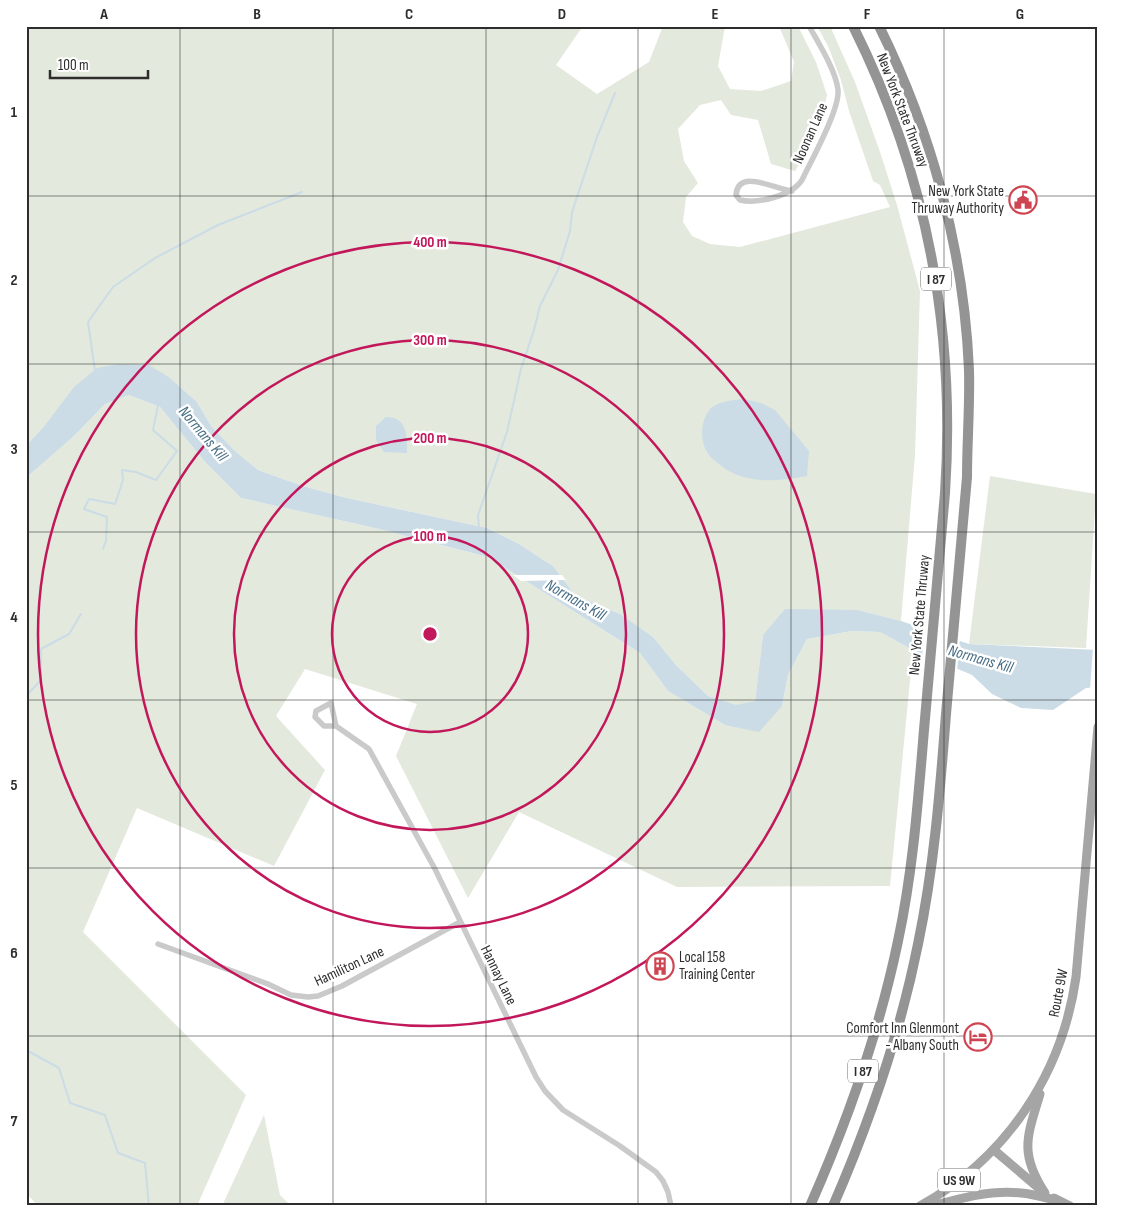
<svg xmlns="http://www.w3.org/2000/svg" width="1124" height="1232" font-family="'Sofia Sans Condensed',sans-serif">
	<rect width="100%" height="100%" fill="#fff"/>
	<!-- green -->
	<g fill="#e3e9dc">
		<polygon points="26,26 583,26 556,65 597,94 649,62 663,26 725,26 718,66 730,89 761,91 791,81 794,62 779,26 798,26 816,62 827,95 819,130 795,171 771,164 758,120 731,115 721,100 700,105 678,129 684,161 698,183 686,197 683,222 692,236 710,244 740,247 890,207 880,185 873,181 849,111 841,80 828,46 817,26 830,26 855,82 880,152 897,205 920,291 915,455 901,621 858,610 763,635 755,701 736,706 708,696 676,665 653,637 622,615 575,595 553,566 519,544 487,528 347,498 303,486 258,470 235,451 211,426 197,402 170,378 46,424 26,446"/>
		<polygon points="129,395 160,407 205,462 241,498 379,529 488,557 640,653 668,691 725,725 782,706 788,675 807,639 852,631 880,632 913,650 890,886 677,887 519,812 468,898 396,756 417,704 305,669 276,716 325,770 274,866 137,808 83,932 246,1095 197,1206 38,1206 26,1193 26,478 74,436 105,404"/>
		<polygon points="990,476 1096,494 1086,648 969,644"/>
		<polygon points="264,1115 280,1195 291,1206 222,1206"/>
	</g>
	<!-- water -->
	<g fill="#cbdce6">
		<polygon points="119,364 149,365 170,378 197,402 211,426 235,451 258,470 303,486 347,498 487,528 519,544 553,566 575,595 622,615 653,637 676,665 708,696 736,705 755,701 763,635 785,609 858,610 901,621 969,644 1098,650 1098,687 1086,688 1053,710 1021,708 992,694 972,675 913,650 880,632 852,631 807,639 788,675 782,706 759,732 725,725 668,691 640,653 488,557 379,529 241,498 205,462 160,407 129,395 105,404 74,436 26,478 26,446 46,424 74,387 97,368"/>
		<path d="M 744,399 L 761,403 L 775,410 L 809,451 L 807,476 C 781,481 751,484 727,470 C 722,466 713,460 709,455 C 699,442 700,420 711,408 C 719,401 734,400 744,399 Z"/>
		<path d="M 386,417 C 407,417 407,435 407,453 L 384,452 L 376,440 L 376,426 Z"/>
	</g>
	<!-- pier -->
	<g fill="#fff">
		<polygon points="513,575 562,575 566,580 521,581"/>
		<polygon points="925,627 960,638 957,671 922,656"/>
		<polygon points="1093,647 1098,647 1098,690 1090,690"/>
	</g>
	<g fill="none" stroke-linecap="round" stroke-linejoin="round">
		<!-- stream -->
		<g stroke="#cbdce6" stroke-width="2">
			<polyline points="95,371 88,322 113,287 155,258 218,225 302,192"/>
			<polyline points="479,528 478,515 507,432 521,369 534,330 540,306 558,270 570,231 572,212 597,137 615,93"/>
			<polyline points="103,549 106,541 107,517 84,509 89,499 115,504 123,480 122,470 136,472 156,480 177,451 153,430 158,406"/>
			<polyline points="26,696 41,680 41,649 69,634 81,614"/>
			<polyline points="26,1050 59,1068 70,1103 105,1115 118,1153 145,1163 149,1206"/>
		</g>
		<!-- street -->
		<g stroke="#cacaca" stroke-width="5.5">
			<path d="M 792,191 C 776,190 738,167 736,195 L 740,200 C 757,204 792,196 802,180 C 811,161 840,109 838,90 C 836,71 819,44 809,26"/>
			<polyline points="336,726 331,703 316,711 315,717 324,726 336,726 369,749 435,869 536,1077 545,1091 563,1110 620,1146 656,1172 663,1181 668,1192 671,1206"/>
			<polyline points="158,944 268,984 291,995 308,997 318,996 342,986 460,922"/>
		</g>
		<!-- primary -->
		<g stroke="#a5a5a5" stroke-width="9">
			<path d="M 1040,1094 C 1027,1137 1019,1153 1045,1193"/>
			<polyline points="994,1150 1041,1190"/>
			<polyline points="1054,1198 1070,1206"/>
			<path d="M 920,1206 C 1006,1158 1062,1075 1076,977 L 1098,727"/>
			<path d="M 932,1206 C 961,1198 990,1190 1021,1193 C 1034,1194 1046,1198 1059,1201"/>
		</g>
		<!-- highway -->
		<g stroke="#949494" stroke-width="10">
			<path d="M 810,1206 C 848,1120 879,1032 898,941 C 913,871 918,801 924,730 C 931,651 938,572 945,493 C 956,328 927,174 853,26"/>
			<path d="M 833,1206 C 870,1121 900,1034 918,944 C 934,868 940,791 946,714 C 953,635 960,556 967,477 C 967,441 970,406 969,370 C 964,251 932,133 879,26"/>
		</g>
	</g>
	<!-- grid -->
	<path fill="none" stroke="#2d2d2d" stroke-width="1" stroke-opacity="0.55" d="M 180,26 L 180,1206M 333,26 L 333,1206M 486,26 L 486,1206M 638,26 L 638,1206M 791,26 L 791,1206M 944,26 L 944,1206M 26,196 L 1098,196M 26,364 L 1098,364M 26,532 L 1098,532M 26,700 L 1098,700M 26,868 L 1098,868M 26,1036 L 1098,1036"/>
	<!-- distance rings -->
	<g fill="none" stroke="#c2185b" stroke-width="2.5">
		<circle cx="430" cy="634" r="98"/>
		<circle cx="430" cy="634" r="196"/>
		<circle cx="430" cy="634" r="294"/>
		<circle cx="430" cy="634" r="392"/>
	</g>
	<!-- icons -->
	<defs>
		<g id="civic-ring" transform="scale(1.4375)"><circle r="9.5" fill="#fff" stroke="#ce4551" stroke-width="1.5"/><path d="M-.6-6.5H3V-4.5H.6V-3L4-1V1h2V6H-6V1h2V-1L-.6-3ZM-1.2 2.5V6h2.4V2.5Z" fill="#ce4551"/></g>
		<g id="building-ring" transform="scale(1.4375)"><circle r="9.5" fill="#fff" stroke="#ce4551" stroke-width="1.5"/><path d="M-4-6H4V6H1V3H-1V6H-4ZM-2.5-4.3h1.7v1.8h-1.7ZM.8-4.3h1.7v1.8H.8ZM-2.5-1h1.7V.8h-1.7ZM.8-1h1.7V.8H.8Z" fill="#ce4551"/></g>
		<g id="hotel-ring" transform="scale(1.4375)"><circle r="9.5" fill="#fff" stroke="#ce4551" stroke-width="1.5"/><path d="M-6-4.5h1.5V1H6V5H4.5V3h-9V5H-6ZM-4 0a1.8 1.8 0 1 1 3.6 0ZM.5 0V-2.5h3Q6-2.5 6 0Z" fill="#ce4551"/></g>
	</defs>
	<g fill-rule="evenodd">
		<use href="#civic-ring" x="1023" y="200"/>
		<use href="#building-ring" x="660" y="966"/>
		<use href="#hotel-ring" x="978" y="1037"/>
	</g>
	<g text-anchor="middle" stroke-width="5" stroke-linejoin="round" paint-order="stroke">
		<!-- shield labels -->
		<g fill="#fff" stroke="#6c6c6c" stroke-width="1">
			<rect x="921" y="267.5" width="30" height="23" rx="4"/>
			<rect x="848" y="1059.5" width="30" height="23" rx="4"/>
			<rect x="938" y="1168.5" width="42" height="23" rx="4"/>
		</g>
		<g font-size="14" font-weight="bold" fill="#2d2d2d">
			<text x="936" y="284">I 87</text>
			<text x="863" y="1076">I 87</text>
			<text x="959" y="1185">US 9W</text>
		</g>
		<!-- street labels -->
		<g font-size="15" fill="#2d2d2d" stroke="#fff">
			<text transform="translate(903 110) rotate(69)" y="5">New York State Thruway</text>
			<text transform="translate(810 133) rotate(-66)" y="5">Noonan Lane</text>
			<text transform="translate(919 615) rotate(-85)" y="5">New York State Thruway</text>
			<text transform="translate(349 966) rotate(-25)" y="5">Hamiliton Lane</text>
			<text transform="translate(499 975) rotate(64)" y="5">Hannay Lane</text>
			<text transform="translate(1058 993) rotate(-79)" y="5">Route 9W</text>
		</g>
		<!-- poi labels -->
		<g font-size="15" fill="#2d2d2d" stroke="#fff" text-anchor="end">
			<text x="1004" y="196">New York State<tspan x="1004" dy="17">Thruway Authority</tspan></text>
			<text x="679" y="962" text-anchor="start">Local 158<tspan x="679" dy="17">Training Center</tspan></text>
			<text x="959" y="1033">Comfort Inn Glenmont<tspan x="959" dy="17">- Albany South</tspan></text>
		</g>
		<!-- water labels -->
		<g font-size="16" font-style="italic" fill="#466d84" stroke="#fff">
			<text transform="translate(204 433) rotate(50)" y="6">Normans Kill</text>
			<text transform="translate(576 599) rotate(30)" y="6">Normans Kill</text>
			<text transform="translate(981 658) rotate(16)" y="6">Normans Kill</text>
		</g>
	</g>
	<circle cx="430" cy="634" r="8" fill="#c2185b" stroke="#fff" stroke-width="2.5"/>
	<g font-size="15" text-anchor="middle" font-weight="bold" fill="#c2185b" stroke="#fff" stroke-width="5" stroke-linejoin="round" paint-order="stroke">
		<text x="430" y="247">400 m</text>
		<text x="430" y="345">300 m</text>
		<text x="430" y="443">200 m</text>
		<text x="430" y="541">100 m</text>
	</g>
	<!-- border -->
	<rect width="1124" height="1232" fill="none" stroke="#ffffff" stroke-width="55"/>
	<!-- scale -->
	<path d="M50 70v8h98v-8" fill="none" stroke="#2d2d2d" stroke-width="2.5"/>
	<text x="58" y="70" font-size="15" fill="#2d2d2d" stroke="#ffffff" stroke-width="4" paint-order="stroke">100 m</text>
	<rect x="28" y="28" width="1068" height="1176" fill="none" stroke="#2d2d2d" stroke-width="2"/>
	<g font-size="16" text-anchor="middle" font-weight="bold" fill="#2d2d2d">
		<text x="104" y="19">A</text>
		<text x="257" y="19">B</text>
		<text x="409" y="19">C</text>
		<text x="562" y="19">D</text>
		<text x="715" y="19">E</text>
		<text x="867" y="19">F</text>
		<text x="1020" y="19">G</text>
		<text x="14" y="117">1</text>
		<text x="14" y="285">2</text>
		<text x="14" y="454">3</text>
		<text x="14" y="622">4</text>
		<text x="14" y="790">5</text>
		<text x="14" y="958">6</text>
		<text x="14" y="1126">7</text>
	</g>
</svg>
